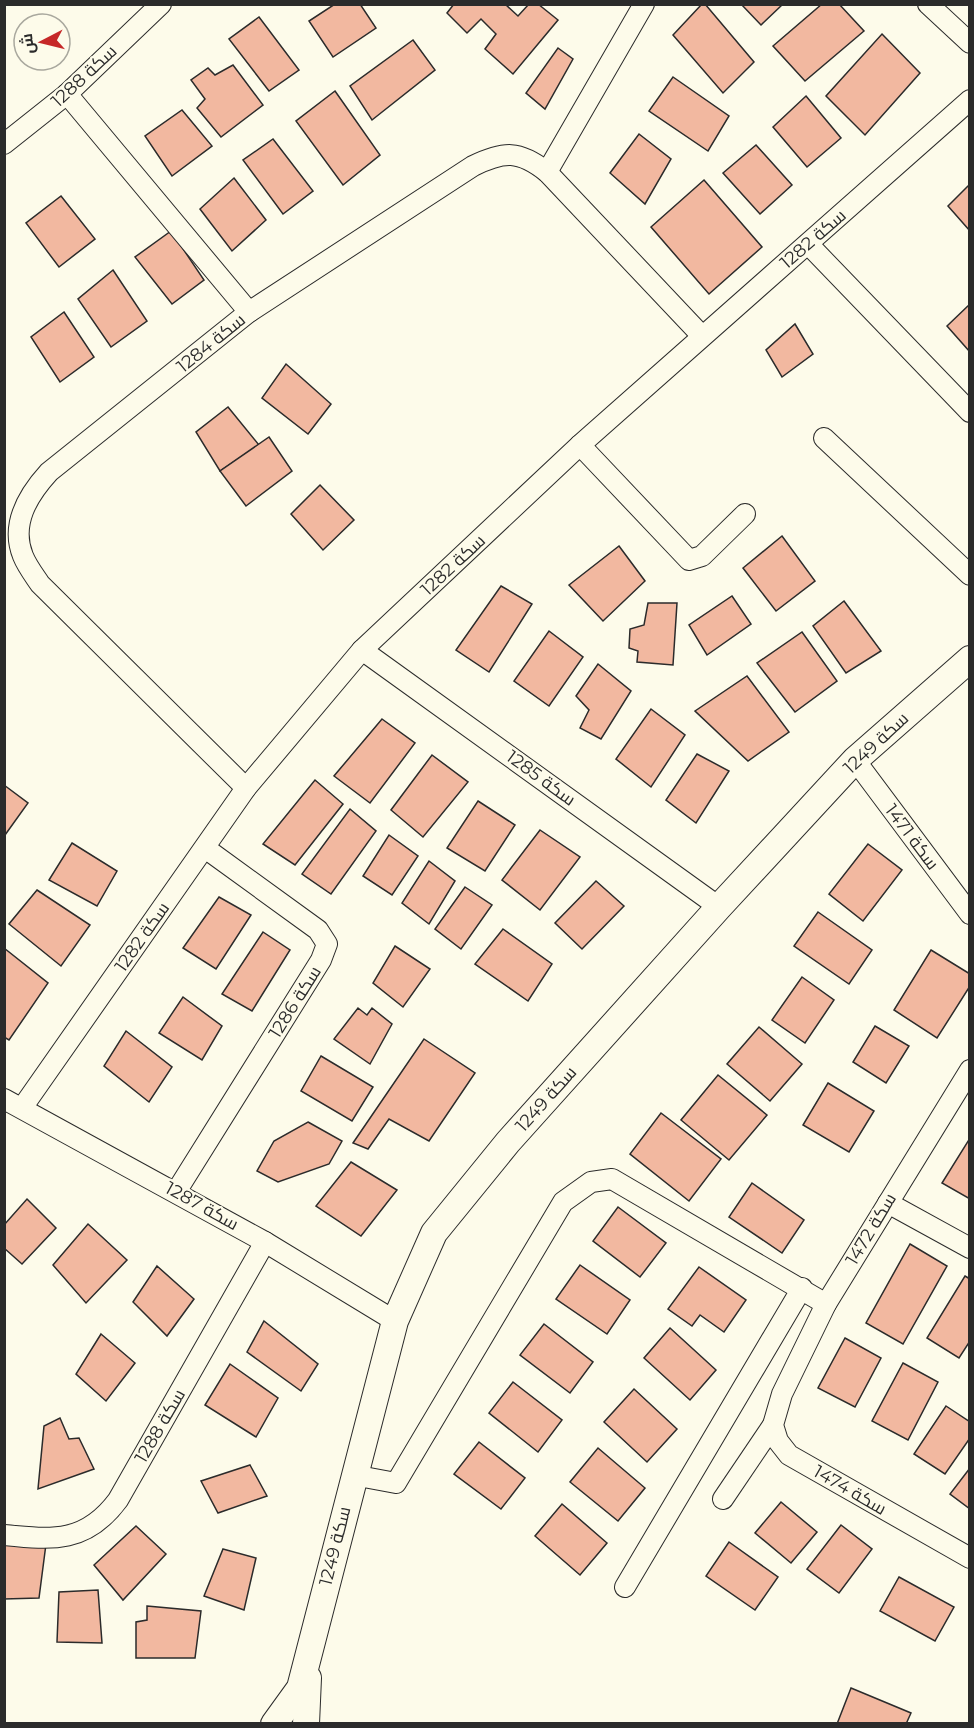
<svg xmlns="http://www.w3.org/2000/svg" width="974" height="1728" font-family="Montserrat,Cairo,sans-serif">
	<rect width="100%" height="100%" fill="#fdfbea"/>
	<!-- building -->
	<g fill="#f2b8a0" stroke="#2b2b2b" stroke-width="1.5">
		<polygon points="335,4 360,4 376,28 333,57 309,21"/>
		<polygon points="454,4 505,4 518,16 529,4 538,4 558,20 513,74 485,49 496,34 481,19 467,33 447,13"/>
		<polygon points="702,4 705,4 754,62 723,93 673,35"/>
		<polygon points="741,4 783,4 761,25"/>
		<polygon points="822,4 839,4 864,31 805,81 773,46"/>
		<polygon points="259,17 299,70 269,91 229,39"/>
		<polygon points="882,34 920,73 865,135 826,96"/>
		<polygon points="413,40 435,70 372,120 350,86"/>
		<polygon points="558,48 573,59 545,109 526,93"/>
		<polygon points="233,65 263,105 221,137 197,108 205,99 191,80 208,68 215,75"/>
		<polygon points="673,77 729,116 708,151 649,111"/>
		<polygon points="335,91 380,155 343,185 296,121"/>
		<polygon points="806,96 841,138 807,167 773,127"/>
		<polygon points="182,110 212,146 172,176 145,136"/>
		<polygon points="639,134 671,159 645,204 610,173"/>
		<polygon points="273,139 313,191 283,214 243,160"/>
		<polygon points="756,145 792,185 760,214 723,173"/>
		<polygon points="234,178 266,220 232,251 200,209"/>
		<polygon points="704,180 762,247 709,294 651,227"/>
		<polygon points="970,184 970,231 948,206"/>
		<polygon points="61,196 95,239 59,267 26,223"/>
		<polygon points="171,231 204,280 172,304 135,257"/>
		<polygon points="113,270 147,321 111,347 78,299"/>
		<polygon points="970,304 970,352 947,326"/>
		<polygon points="64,312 94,357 60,382 31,337"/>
		<polygon points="795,324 813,354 782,377 766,350"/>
		<polygon points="286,364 331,404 308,434 262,398"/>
		<polygon points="228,407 259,445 220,471 196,432"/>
		<polygon points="269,437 292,471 246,506 220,471"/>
		<polygon points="320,485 354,520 323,550 291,514"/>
		<polygon points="782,536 815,581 776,611 743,568"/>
		<polygon points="619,546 645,581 603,621 569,585"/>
		<polygon points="501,586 532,604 489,672 456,650"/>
		<polygon points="732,596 751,624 707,655 689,625"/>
		<polygon points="844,601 881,651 846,673 813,626"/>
		<polygon points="648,603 677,603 673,665 637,662 638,651 629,648 630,629 644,625"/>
		<polygon points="549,631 583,657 549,706 514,681"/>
		<polygon points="802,632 837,681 795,712 757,663"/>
		<polygon points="598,664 631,691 601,739 580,728 589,710 576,696"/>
		<polygon points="747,676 789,732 748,761 695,711"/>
		<polygon points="651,709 685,735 651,787 616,759"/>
		<polygon points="382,719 415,743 370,803 334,776"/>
		<polygon points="697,754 729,771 696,823 666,800"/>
		<polygon points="432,755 468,782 423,837 391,810"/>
		<polygon points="315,780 343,804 295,865 263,844"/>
		<polygon points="4,785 28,803 5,835 4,834"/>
		<polygon points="478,801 515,825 485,871 447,848"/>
		<polygon points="350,809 376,831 331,894 302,874"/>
		<polygon points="540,830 580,857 540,910 502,880"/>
		<polygon points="389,835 418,856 392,895 363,876"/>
		<polygon points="72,843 117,871 97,906 49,880"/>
		<polygon points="868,844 902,870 863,921 829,894"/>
		<polygon points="429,861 455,881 429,924 402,903"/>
		<polygon points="596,881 624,906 582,949 555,923"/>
		<polygon points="465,887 492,905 461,949 435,929"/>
		<polygon points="37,890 90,925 61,966 9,924"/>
		<polygon points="219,897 251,915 216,969 183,948"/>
		<polygon points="818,912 872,950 849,984 794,946"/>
		<polygon points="503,929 552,964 528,1001 475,964"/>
		<polygon points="263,932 290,950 252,1011 222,994"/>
		<polygon points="395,946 430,969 403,1007 373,983"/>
		<polygon points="4,948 48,983 9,1040 4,1037"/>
		<polygon points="931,950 970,974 970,986 937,1038 894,1010"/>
		<polygon points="802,977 834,1000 805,1043 772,1020"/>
		<polygon points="183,997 222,1026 202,1060 159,1033"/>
		<polygon points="358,1008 367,1015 372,1008 392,1024 370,1064 334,1039"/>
		<polygon points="875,1026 909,1046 886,1083 853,1062"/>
		<polygon points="759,1027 802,1064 770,1101 727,1064"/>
		<polygon points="126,1031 172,1067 149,1102 104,1066"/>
		<polygon points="424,1039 475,1073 429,1141 389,1119 368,1149 353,1143"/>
		<polygon points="321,1056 373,1087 352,1121 301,1091"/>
		<polygon points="718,1075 767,1115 729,1160 681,1120"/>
		<polygon points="828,1083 874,1111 849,1152 803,1125"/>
		<polygon points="661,1113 721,1159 689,1201 630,1154"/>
		<polygon points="308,1122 342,1141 329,1164 278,1182 257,1171 274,1141"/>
		<polygon points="970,1138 970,1199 942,1183"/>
		<polygon points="351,1162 397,1190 361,1236 316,1206"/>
		<polygon points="752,1183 804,1220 782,1253 729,1217"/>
		<polygon points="27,1199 56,1228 22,1264 4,1248 4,1225"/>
		<polygon points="618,1207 666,1243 640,1277 593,1241"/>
		<polygon points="88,1224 127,1260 86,1303 53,1265"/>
		<polygon points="910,1244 947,1266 903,1344 866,1323"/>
		<polygon points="580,1265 630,1300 607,1334 556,1299"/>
		<polygon points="157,1266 194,1299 167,1336 133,1302"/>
		<polygon points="699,1267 746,1300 724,1332 700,1315 692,1326 668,1309"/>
		<polygon points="965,1276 970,1279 970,1341 959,1358 927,1338"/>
		<polygon points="264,1321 318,1364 301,1391 247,1352"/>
		<polygon points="544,1324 593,1362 570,1393 520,1355"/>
		<polygon points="670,1328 716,1370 690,1400 644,1358"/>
		<polygon points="101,1334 135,1363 106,1401 76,1374"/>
		<polygon points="845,1338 881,1358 855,1407 818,1388"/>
		<polygon points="903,1363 938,1382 908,1440 872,1421"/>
		<polygon points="230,1364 278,1398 256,1437 205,1405"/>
		<polygon points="513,1382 562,1420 538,1452 489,1413"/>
		<polygon points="634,1389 677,1429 647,1462 604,1422"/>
		<polygon points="946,1406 970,1422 970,1438 945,1474 914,1454"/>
		<polygon points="60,1418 69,1439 79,1438 94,1469 38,1489 44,1426"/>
		<polygon points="479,1442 525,1478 501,1509 454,1474"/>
		<polygon points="598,1448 645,1488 618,1521 570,1482"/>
		<polygon points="250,1465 267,1496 218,1513 201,1481"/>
		<polygon points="970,1468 970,1509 950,1494"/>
		<polygon points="781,1502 817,1532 791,1563 755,1533"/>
		<polygon points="562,1504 607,1543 580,1575 535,1536"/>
		<polygon points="841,1525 872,1549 839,1593 807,1569"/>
		<polygon points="136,1526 166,1554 123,1600 94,1565"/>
		<polygon points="729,1542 778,1577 755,1610 706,1576"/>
		<polygon points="46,1544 39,1598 4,1599 4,1545"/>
		<polygon points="223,1549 256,1558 244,1610 204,1596"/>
		<polygon points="899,1577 954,1607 935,1641 880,1611"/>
		<polygon points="98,1590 102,1643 57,1642 59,1592"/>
		<polygon points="147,1606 201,1611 195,1658 136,1658 136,1622 147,1620"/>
		<polygon points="851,1688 911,1713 906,1724 837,1724"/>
	</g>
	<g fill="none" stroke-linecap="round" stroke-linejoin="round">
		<!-- minor casing -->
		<g stroke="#2b2b2b" stroke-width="22">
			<g id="minor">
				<polyline points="928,4 970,43"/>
				<polyline points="67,94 249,312"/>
				<polyline points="4,144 67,94 161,4"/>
				<polyline points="547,172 644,4"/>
				<polyline points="808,244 970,412"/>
				<polyline points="824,438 970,575"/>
				<polyline points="580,445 689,560 702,556 745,514"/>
				<polyline points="362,650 719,907"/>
				<polyline points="855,760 970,914"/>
				<path d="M 246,788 L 40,584 C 34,575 27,566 23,556 C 10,524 28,495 49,472 L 249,312 L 473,166 C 504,151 519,150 547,172 L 702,336"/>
				<polyline points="970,1070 826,1304 782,1394 773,1425 778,1441 789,1455 970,1558"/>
				<polyline points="4,1099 265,1242 395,1321"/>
				<polyline points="22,1108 246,788 362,650 580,445 970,100"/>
				<polyline points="176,1192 321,960 327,944 318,930 205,848"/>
				<polyline points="888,1203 970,1248"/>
				<polyline points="353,1475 396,1483 563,1202 591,1182 612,1179 826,1304"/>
				<polyline points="723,1499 773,1425"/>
				<path d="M 4,1535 C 54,1540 86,1543 118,1500 L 265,1242"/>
				<polyline points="625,1587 802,1288"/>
			</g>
		</g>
		<!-- tertiary casing -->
		<g stroke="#2b2b2b" stroke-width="28">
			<g id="tertiary">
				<polyline points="274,1724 300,1688 395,1321 434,1233 508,1142 719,907 855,760 970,659"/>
				<polyline points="306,1724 308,1678"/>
			</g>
		</g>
		<!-- minor -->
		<use href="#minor" stroke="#fdfbea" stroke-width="20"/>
		<!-- tertiary -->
		<use href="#tertiary" stroke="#fdfbea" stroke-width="26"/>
	</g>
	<g text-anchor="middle" stroke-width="4.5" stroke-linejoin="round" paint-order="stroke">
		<!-- street labels -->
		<g font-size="18" fill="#2b2b2b" stroke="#fdfbea">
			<text transform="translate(84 76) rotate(-43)" y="6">سكة 1288</text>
			<text transform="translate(813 239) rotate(-41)" y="6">سكة 1282</text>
			<text transform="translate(211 343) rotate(-39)" y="6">سكة 1284</text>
			<text transform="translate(453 565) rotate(-43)" y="6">سكة 1282</text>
			<text transform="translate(876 743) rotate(-43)" y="6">سكة 1249</text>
			<text transform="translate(541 778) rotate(36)" y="6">سكة 1285</text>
			<text transform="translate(912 837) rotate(53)" y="6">سكة 1471</text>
			<text transform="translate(142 937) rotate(-55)" y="6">سكة 1282</text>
			<text transform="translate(295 1002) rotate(-58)" y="6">سكة 1286</text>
			<text transform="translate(546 1099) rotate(-48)" y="6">سكة 1249</text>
			<text transform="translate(202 1206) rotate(29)" y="6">سكة 1287</text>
			<text transform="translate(871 1229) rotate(-59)" y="6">سكة 1472</text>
			<text transform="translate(160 1426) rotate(-60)" y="6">سكة 1288</text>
			<text transform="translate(850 1490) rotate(30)" y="6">سكة 1474</text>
			<text transform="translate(335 1546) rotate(-76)" y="6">سكة 1249</text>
		</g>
	</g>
	<!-- border -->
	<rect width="974" height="1728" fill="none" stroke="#2b2b2b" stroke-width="12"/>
	<!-- north arrow -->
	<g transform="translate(42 42) rotate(263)"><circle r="28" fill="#fdfbea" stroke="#a9a89e" stroke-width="1.5"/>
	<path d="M0-4.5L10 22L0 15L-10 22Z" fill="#c62828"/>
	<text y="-9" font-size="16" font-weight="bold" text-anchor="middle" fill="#2b2b2b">ش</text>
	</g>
</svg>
